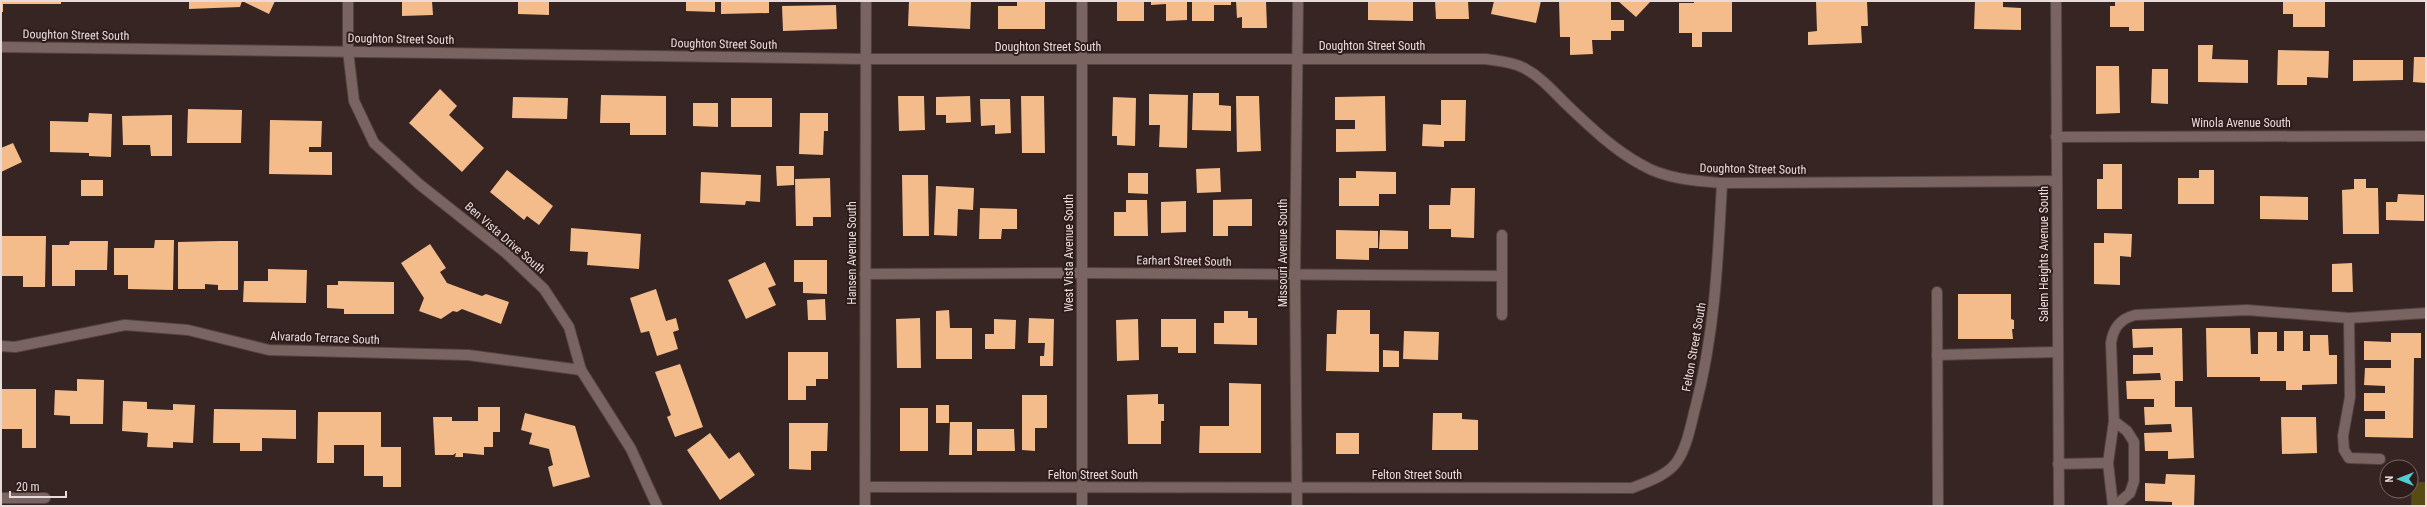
<svg xmlns="http://www.w3.org/2000/svg" width="2427" height="507" font-family="'Roboto Condensed',sans-serif">
	<rect width="100%" height="100%" fill="#372523"/>
	<!-- green -->
	<polygon fill="#594b14" points="2412,482 2426,482 2426,506 2411,506"/>
	<!-- building -->
	<g fill="#f4bb8b">
		<polygon points="1,1 61,1 61,4 3,4 3,12 1,12"/>
		<polygon points="189,1 275,1 269,14 242,1 240,7 189,9"/>
		<polygon points="402,1 432,1 433,15 402,16"/>
		<polygon points="518,1 549,1 549,15 518,14"/>
		<polygon points="686,1 715,1 715,12 686,11"/>
		<polygon points="721,1 769,1 769,13 721,14"/>
		<polygon points="909,1 971,2 970,29 908,26"/>
		<polygon points="1017,1 1045,1 1045,29 998,29 998,6 1017,6"/>
		<rect x="1117" y="1" width="27" height="20"/>
		<polygon points="1151,1 1187,1 1187,20 1166,21 1166,4 1151,5"/>
		<polygon points="1192,1 1231,1 1231,5 1214,5 1214,21 1192,21"/>
		<polygon points="1236,1 1266,1 1267,28 1242,28 1242,17 1237,18"/>
		<polygon points="1368,1 1413,1 1413,21 1368,20"/>
		<polygon points="1435,1 1468,1 1469,19 1436,19"/>
		<polygon points="1494,1 1541,1 1536,23 1491,14"/>
		<polygon points="1559,1 1611,2 1611,20 1624,20 1624,31 1611,31 1611,40 1592,40 1593,54 1570,55 1570,37 1560,37"/>
		<polygon points="1618,1 1651,1 1636,17"/>
		<polygon points="1694,1 1732,1 1732,32 1702,32 1702,47 1692,47 1692,33 1679,33 1679,3 1694,3"/>
		<polygon points="1816,1 1867,1 1868,26 1861,26 1862,43 1808,45 1808,32 1817,31"/>
		<polygon points="1975,1 2003,1 2003,7 2021,8 2021,30 1974,29"/>
		<polygon points="2115,1 2144,1 2144,31 2129,31 2129,27 2110,27 2110,6 2115,6"/>
		<polygon points="2283,1 2325,1 2325,27 2293,27 2293,14 2283,14"/>
		<polygon points="836,5 837,29 783,31 782,6"/>
		<polygon points="2198,45 2213,45 2212,59 2248,60 2248,83 2198,82"/>
		<polygon points="2278,50 2329,51 2328,78 2307,77 2307,85 2277,85"/>
		<polygon points="2414,57 2426,57 2426,83 2413,82"/>
		<polygon points="2353,60 2403,60 2403,80 2353,81"/>
		<polygon points="2096,66 2119,66 2120,113 2096,114"/>
		<polygon points="2152,69 2168,69 2168,104 2151,103"/>
		<polygon points="440,89 457,106 449,115 484,148 462,172 409,123"/>
		<polygon points="1193,93 1219,93 1219,105 1231,106 1231,131 1192,130"/>
		<polygon points="1149,94 1188,95 1187,148 1159,147 1160,125 1149,125"/>
		<polygon points="601,95 666,96 666,135 630,135 630,123 600,123"/>
		<polygon points="898,96 924,96 925,130 899,131"/>
		<polygon points="970,96 971,122 946,123 946,115 936,115 936,97"/>
		<polygon points="1021,96 1044,96 1045,153 1022,153"/>
		<polygon points="1236,96 1259,96 1261,151 1237,152"/>
		<polygon points="1385,96 1386,151 1336,152 1336,129 1355,129 1355,120 1335,120 1335,97"/>
		<polygon points="513,97 568,98 567,119 512,118"/>
		<polygon points="1113,97 1136,98 1135,146 1117,145 1117,136 1112,136"/>
		<rect x="731" y="98" width="41" height="29"/>
		<polygon points="980,99 1010,99 1011,133 995,134 995,125 981,126"/>
		<polygon points="1441,100 1466,100 1465,141 1444,141 1444,147 1422,146 1423,124 1441,125"/>
		<polygon points="693,103 718,103 718,127 693,126"/>
		<polygon points="188,109 242,110 241,143 187,143"/>
		<polygon points="89,113 112,114 111,157 89,156 89,153 50,152 50,121 88,122"/>
		<polygon points="800,113 828,113 828,131 824,131 823,155 799,154"/>
		<polygon points="172,115 172,156 151,156 150,145 123,145 122,116"/>
		<polygon points="270,120 322,121 321,147 309,147 309,152 332,152 332,175 269,174"/>
		<polygon points="13,143 22,162 1,172 1,148"/>
		<polygon points="2103,164 2122,164 2122,209 2097,209 2097,179 2103,179"/>
		<polygon points="776,166 794,166 794,185 777,186"/>
		<polygon points="1220,168 1221,192 1197,193 1196,169"/>
		<polygon points="507,170 553,206 539,225 527,216 524,220 490,192"/>
		<polygon points="2199,170 2214,170 2214,204 2178,204 2178,178 2199,178"/>
		<polygon points="1356,171 1396,172 1396,194 1379,194 1379,206 1339,206 1339,178 1356,178"/>
		<polygon points="701,172 761,175 760,202 746,201 745,205 700,203"/>
		<polygon points="1128,173 1148,173 1148,194 1128,193"/>
		<polygon points="902,175 928,175 929,236 903,236"/>
		<polygon points="830,178 831,217 813,217 813,226 796,226 795,179"/>
		<polygon points="2354,179 2366,179 2366,188 2378,188 2379,234 2343,234 2342,190 2354,189"/>
		<rect x="81" y="180" width="22" height="16"/>
		<polygon points="936,186 974,188 973,210 958,209 957,236 934,235"/>
		<polygon points="1451,188 1475,188 1474,238 1451,237 1451,229 1429,229 1429,205 1450,205"/>
		<polygon points="2398,194 2424,195 2424,221 2386,220 2386,202 2397,202"/>
		<polygon points="2260,196 2308,197 2308,220 2260,219"/>
		<polygon points="1252,199 1252,226 1228,226 1228,236 1213,236 1213,200"/>
		<polygon points="1126,200 1147,200 1148,236 1114,236 1114,212 1126,212"/>
		<polygon points="1186,201 1186,232 1161,233 1161,202"/>
		<polygon points="980,208 1017,209 1017,229 1002,229 1001,239 979,239"/>
		<polygon points="571,228 641,234 639,269 587,265 588,252 570,251"/>
		<polygon points="1336,230 1378,231 1378,248 1369,248 1369,260 1336,259"/>
		<polygon points="1380,230 1408,231 1408,249 1379,249"/>
		<polygon points="2104,233 2132,234 2131,257 2120,256 2120,285 2094,284 2094,243 2104,243"/>
		<polygon points="1,236 46,236 45,287 23,287 23,276 1,276"/>
		<polygon points="155,240 174,240 173,290 128,289 128,275 114,275 114,248 154,248"/>
		<polygon points="70,241 108,241 107,270 75,270 75,286 52,286 52,245 69,245"/>
		<polygon points="221,241 238,241 238,290 218,290 218,285 205,284 205,289 178,289 178,242"/>
		<polygon points="430,244 446,268 440,272 447,283 482,296 486,294 509,302 501,324 462,309 457,312 453,311 441,319 419,311 424,298 401,263"/>
		<polygon points="794,260 827,260 827,294 803,293 803,282 794,282"/>
		<polygon points="765,262 776,285 768,288 776,305 746,319 728,280"/>
		<polygon points="2352,263 2353,292 2332,292 2332,264"/>
		<polygon points="268,269 307,270 306,303 243,302 244,281 268,281"/>
		<polygon points="338,281 394,282 394,314 344,314 344,309 327,308 327,285 338,285"/>
		<polygon points="656,289 666,321 676,318 679,330 673,332 678,349 657,356 649,331 641,333 630,298"/>
		<polygon points="1958,294 2011,294 2011,319 2014,320 2014,329 2012,329 2013,339 1958,339"/>
		<polygon points="825,299 826,320 808,320 807,300"/>
		<polygon points="949,310 950,328 972,328 972,359 936,359 936,311"/>
		<polygon points="1337,310 1370,310 1370,334 1379,334 1379,372 1326,371 1327,334 1336,334"/>
		<polygon points="1224,311 1248,311 1248,318 1257,318 1257,345 1214,344 1214,323 1224,323"/>
		<polygon points="920,318 921,368 897,368 896,319"/>
		<polygon points="1029,318 1054,319 1053,366 1040,366 1040,356 1044,356 1045,343 1028,343"/>
		<polygon points="994,319 1016,320 1015,349 985,349 985,334 994,334"/>
		<polygon points="1138,319 1139,360 1117,361 1116,320"/>
		<polygon points="1161,319 1196,319 1196,353 1178,353 1178,347 1161,347"/>
		<polygon points="2182,328 2183,381 2175,381 2175,407 2192,407 2194,458 2168,459 2168,451 2145,451 2144,433 2172,432 2171,424 2145,425 2144,407 2154,407 2154,399 2127,399 2126,381 2161,380 2160,373 2133,374 2133,355 2153,355 2153,347 2133,348 2132,329"/>
		<polygon points="2206,328 2250,328 2251,354 2258,354 2258,332 2277,332 2277,351 2284,351 2284,331 2303,331 2303,351 2310,351 2310,335 2328,335 2329,355 2337,355 2337,384 2302,385 2302,390 2286,390 2286,381 2260,381 2260,377 2207,377"/>
		<polygon points="1404,331 1439,332 1438,360 1403,359"/>
		<polygon points="2391,333 2421,333 2421,358 2414,358 2413,438 2365,437 2365,419 2385,419 2385,411 2364,411 2364,393 2385,393 2385,386 2364,385 2365,368 2391,368 2391,360 2364,360 2364,341 2391,342"/>
		<polygon points="1383,350 1399,351 1399,367 1383,367"/>
		<polygon points="788,352 828,352 828,379 816,379 816,386 806,386 806,400 788,400"/>
		<polygon points="680,364 703,427 675,437 667,417 671,415 655,372"/>
		<polygon points="77,379 104,380 103,424 70,424 70,416 54,415 55,390 77,391"/>
		<polygon points="1229,383 1261,384 1261,453 1199,453 1200,426 1229,426"/>
		<polygon points="1,389 36,389 36,448 22,448 22,429 1,429"/>
		<polygon points="1158,394 1158,404 1164,404 1164,421 1161,421 1161,444 1128,444 1127,395"/>
		<polygon points="1022,395 1047,395 1047,428 1035,428 1035,451 1022,450"/>
		<polygon points="123,401 147,402 147,409 173,410 173,404 195,405 193,443 173,442 173,448 147,447 148,433 122,431"/>
		<rect x="936" y="405" width="13" height="18"/>
		<polygon points="478,407 500,407 500,432 493,432 493,447 484,447 484,455 463,453 463,457 455,457 456,453 453,455 435,455 433,417 452,417 452,421 478,421"/>
		<rect x="900" y="408" width="28" height="43"/>
		<polygon points="214,409 296,410 296,439 262,438 262,451 240,451 240,443 213,443"/>
		<polygon points="318,412 381,412 381,447 401,447 401,487 383,487 383,476 364,476 364,445 334,445 334,463 317,463"/>
		<polygon points="525,413 575,426 590,477 553,487 548,467 553,465 549,449 529,444 532,433 521,430"/>
		<polygon points="1433,413 1462,413 1462,419 1478,420 1478,450 1432,450"/>
		<polygon points="2281,417 2316,417 2317,453 2282,454"/>
		<polygon points="950,422 972,422 972,455 949,455"/>
		<polygon points="789,423 828,423 827,451 811,451 811,470 789,469"/>
		<polygon points="977,429 1014,429 1015,451 977,451"/>
		<polygon points="710,433 729,459 739,452 755,475 720,500 687,450"/>
		<rect x="1336" y="433" width="23" height="21"/>
		<polygon points="2166,474 2195,475 2194,506 2172,506 2172,502 2145,501 2145,483 2165,484"/>
	</g>
	<g fill="none" stroke-linecap="round" stroke-linejoin="round">
		<!-- minor casing -->
		<g stroke="#534342" stroke-width="12">
			<g id="minor">
				<polyline points="348,1 348,51 354,101 374,143 419,184 506,253 544,289 569,327 581,370 631,449 657,506"/>
				<polyline points="1082,1 1082,506"/>
				<polyline points="2056,1 2059,506"/>
				<path d="M 1,47 L 866,59 L 1486,59 C 1499,61 1513,62 1524,68 C 1541,77 1553,91 1566,104 C 1589,126 1614,150 1642,165 C 1666,179 1695,181 1722,183 L 2056,181"/>
				<polyline points="2056,137 2426,136"/>
				<polyline points="865,274 1082,273 1502,276 1502,235"/>
				<polyline points="1937,292 1938,506"/>
				<polyline points="1502,315 1502,276"/>
				<polyline points="2349,318 2350,397 2343,436 2344,450 2349,458 2380,459"/>
				<polyline points="1,346 15,347 125,325 188,330 269,350 468,355 581,370"/>
				<polyline points="1937,355 2057,352"/>
				<polyline points="2114,421 2127,431 2134,442 2134,481 2130,493 2115,506"/>
				<polyline points="2058,464 2108,463"/>
				<path d="M 865,487 L 1632,488 C 1647,482 1669,475 1678,460 C 1688,444 1691,423 1696,405 C 1715,332 1718,258 1722,183"/>
				<polyline points="1,498 45,498"/>
				<polyline points="865,506 866,1"/>
				<polyline points="1297,506 1295,275 1298,1"/>
				<path d="M 2113,506 L 2108,463 L 2114,421 L 2111,343 C 2113,328 2120,319 2135,315 L 2247,310 L 2349,318 L 2426,313"/>
			</g>
		</g>
		<!-- minor -->
		<use href="#minor" stroke="#796461" stroke-width="10"/>
	</g>
	<g text-anchor="middle" stroke-width="4" stroke-linejoin="round" paint-order="stroke">
		<!-- street labels -->
		<g font-size="12" fill="#e8dbda" stroke="#2d1c1a">
			<text transform="translate(76 35) rotate(1)" y="4">Doughton Street South</text>
			<text transform="translate(401 39) rotate(1)" y="4">Doughton Street South</text>
			<text transform="translate(724 44) rotate(1)" y="4">Doughton Street South</text>
			<text x="1372" y="50">Doughton Street South</text>
			<text x="1048" y="51">Doughton Street South</text>
			<text x="2241" y="127">Winola Avenue South</text>
			<text transform="translate(1753 169) rotate(1)" y="4">Doughton Street South</text>
			<text transform="translate(505 238) rotate(41)" y="4">Ben Vista Drive South</text>
			<text transform="translate(852 253) rotate(-90)" y="4">Hansen Avenue South</text>
			<text transform="translate(1069 253) rotate(-90)" y="4">West Vista Avenue South</text>
			<text transform="translate(1283 253) rotate(-90)" y="4">Missouri Avenue South</text>
			<text transform="translate(2044 254) rotate(-90)" y="4">Salem Heights Avenue South</text>
			<text transform="translate(1184 261) rotate(1)" y="4">Earhart Street South</text>
			<text transform="translate(325 338) rotate(2)" y="4">Alvarado Terrace South</text>
			<text transform="translate(1694 347) rotate(-80)" y="4">Felton Street South</text>
			<text x="1093" y="479">Felton Street South</text>
			<text x="1417" y="479">Felton Street South</text>
		</g>
	</g>
	<!-- border -->
	<rect width="2427" height="507" fill="none" stroke="#e8dbda" stroke-width="4"/>
	<!-- north arrow -->
	<g transform="translate(2399 479) rotate(270)"><circle r="19" fill="#2d1c1a" stroke="#786867"/>
	<path d="M0-3L7 15L0 10L-7 15Z" fill="#51ccd2"/>
	<text y="-6" font-size="11" font-weight="bold" text-anchor="middle" fill="#e8dbda">N</text>
	</g>
	<!-- scale -->
	<path d="M10 491v6h56v-6" fill="none" stroke="#e8dbda" stroke-width="2"/>
	<text x="16" y="491" font-size="12" fill="#e8dbda" stroke="#2d1c1a" stroke-width="3" paint-order="stroke">20 m</text>
</svg>
